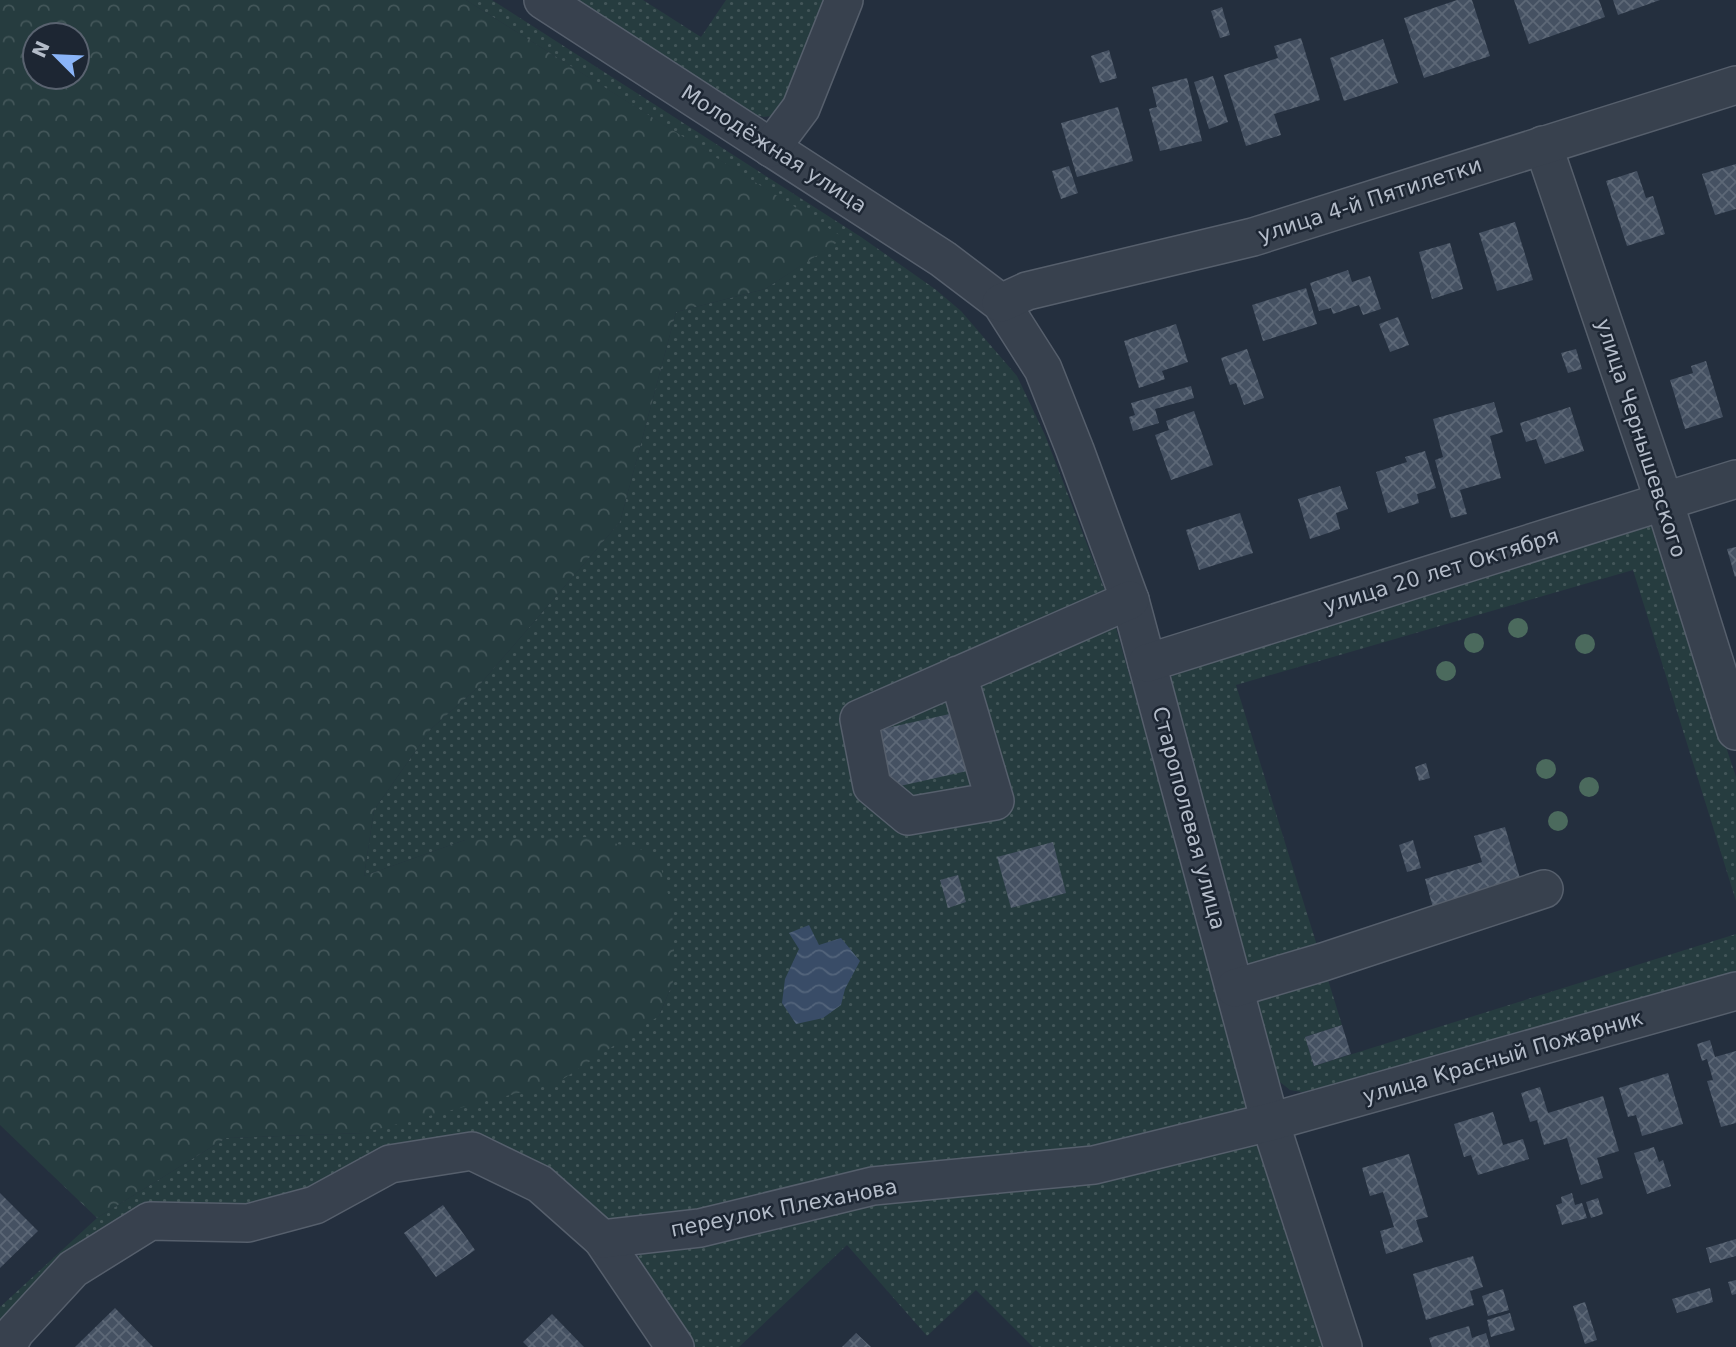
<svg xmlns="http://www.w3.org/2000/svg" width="1736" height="1347" font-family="'DejaVu Sans',sans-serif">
	<defs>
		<pattern id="grass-dots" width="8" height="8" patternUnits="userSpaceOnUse" patternTransform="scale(1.75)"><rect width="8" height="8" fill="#263c3f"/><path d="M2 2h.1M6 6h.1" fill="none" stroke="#435659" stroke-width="1.8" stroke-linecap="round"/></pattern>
		<pattern id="forest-crowns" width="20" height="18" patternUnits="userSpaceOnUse" patternTransform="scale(1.75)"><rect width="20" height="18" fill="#263c3f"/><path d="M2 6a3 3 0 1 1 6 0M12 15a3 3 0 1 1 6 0" fill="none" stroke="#435659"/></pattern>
		<pattern id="water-waves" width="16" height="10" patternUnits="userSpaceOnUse" patternTransform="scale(1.75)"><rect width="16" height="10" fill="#394c67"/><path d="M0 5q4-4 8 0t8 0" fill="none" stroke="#53647b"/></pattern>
		<pattern id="building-cross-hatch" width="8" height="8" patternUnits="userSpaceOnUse" patternTransform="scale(1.75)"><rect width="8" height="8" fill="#455162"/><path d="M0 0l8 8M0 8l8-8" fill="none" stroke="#5d6877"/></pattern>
	</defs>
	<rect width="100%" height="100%" fill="#242f3e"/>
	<!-- grass -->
	<g fill="url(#grass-dots)">
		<polygon points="466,0 492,0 861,237 935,289 961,311 1017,376 1045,435 1107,596 1253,1113 1207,1138 617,1225 494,1143 279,1207 180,1209 0,1328 0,1307 97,1218 226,1138 363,1133 659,1016 673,982 672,908 465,840 364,876 374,810 431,729 476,689 620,522 676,312 765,289 843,238"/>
		<polygon points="575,0 643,0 701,37 726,0 838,0 779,115 764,117 756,115"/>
		<polygon points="1649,524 1654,529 1736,777 1736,901 1633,570 1236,685 1319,952 1250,964 1242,957 1170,679 1175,672"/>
		<polygon points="1736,934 1736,975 1342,1085 1302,1092 1290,1090 1280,1082 1275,1073 1256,1001 1325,970 1342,1025 1305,1037 1314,1066"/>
		<polygon points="1257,1142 1262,1146 1326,1347 1033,1347 976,1290 927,1336 847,1245 739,1347 683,1347 632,1258 743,1220 904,1198"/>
	</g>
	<!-- forest -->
	<path fill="url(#forest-crowns)" fill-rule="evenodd" d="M 0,0 L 466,0 L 844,238 L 765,289 L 676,312 L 620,522 L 476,689 L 431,729 L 374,810 L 364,876 L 465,840 L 587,837 L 657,853 L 672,908 L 674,948 L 673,982 L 659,1016 L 557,1083 L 363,1133 L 226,1138 L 97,1218 L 0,1125 ZM 77,35 L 77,77 L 35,77 L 35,35 Z"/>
	<!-- water -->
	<polygon fill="url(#water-waves)" points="809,925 819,945 841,938 860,961 845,989 841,1005 823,1018 796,1024 782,1003 785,979 799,949 789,933"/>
	<!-- building -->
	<g fill="url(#building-cross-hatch)">
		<polygon points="1457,0 1472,0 1490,56 1424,78 1404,18"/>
		<polygon points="1514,0 1599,0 1605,17 1529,44"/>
		<polygon points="1613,0 1660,0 1618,15"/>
		<polygon points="1222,7 1230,35 1220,38 1211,11"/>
		<polygon points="1301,38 1320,100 1274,114 1281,135 1246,146 1224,75 1278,58 1274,46"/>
		<polygon points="1383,39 1398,83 1344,101 1330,58"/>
		<polygon points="1109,50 1117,78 1100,83 1091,56"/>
		<polygon points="1213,76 1228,122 1209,129 1194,82"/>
		<polygon points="1187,78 1202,141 1160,151 1149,109 1157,107 1152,87"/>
		<polygon points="1118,107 1133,161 1077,177 1061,123"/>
		<polygon points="1736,164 1736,209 1715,215 1702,174"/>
		<polygon points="1069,166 1078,193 1061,199 1052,171"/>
		<polygon points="1637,171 1646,198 1653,196 1665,234 1627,246 1606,181"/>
		<polygon points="1515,222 1533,280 1497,291 1479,233"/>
		<polygon points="1450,243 1463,289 1432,299 1419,252"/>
		<polygon points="1348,270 1352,282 1370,276 1381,309 1363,315 1359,305 1333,314 1331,308 1319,311 1310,283"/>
		<polygon points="1306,288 1317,324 1263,341 1252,305"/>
		<polygon points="1398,317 1409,345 1390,352 1379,324"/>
		<polygon points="1176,324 1188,362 1162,371 1165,379 1139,388 1124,341"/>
		<polygon points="1247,349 1264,398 1244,405 1236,383 1230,385 1221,358"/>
		<polygon points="1576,349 1582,369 1568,373 1561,353"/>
		<polygon points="1706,361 1723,417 1685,429 1670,380 1693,373 1691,366"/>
		<polygon points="1191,386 1194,398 1155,409 1159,423 1133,431 1129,417 1135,415 1131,403"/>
		<polygon points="1494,402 1503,432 1490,436 1501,478 1460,490 1467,514 1451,518 1435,460 1443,457 1433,419"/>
		<polygon points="1570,407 1584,451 1545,464 1536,439 1526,442 1520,423"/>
		<polygon points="1194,411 1213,465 1171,480 1155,435 1169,430 1166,421"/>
		<polygon points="1425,451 1436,488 1417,494 1419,503 1388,513 1376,472 1407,462 1405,457"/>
		<polygon points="1340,486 1348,509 1336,513 1340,529 1310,539 1298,499"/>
		<polygon points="1240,513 1253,553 1199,570 1186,530"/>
		<polygon points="1736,547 1736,576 1735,577 1727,549"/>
		<polygon points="963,711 976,769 891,788 878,730"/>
		<polygon points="1426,763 1430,778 1419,781 1415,767"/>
		<polygon points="1505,827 1522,885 1434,911 1425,879 1482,862 1474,836"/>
		<polygon points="1413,840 1421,868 1407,872 1399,845"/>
		<polygon points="1053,842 1066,893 1011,908 997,857"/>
		<polygon points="958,875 966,902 948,908 940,880"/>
		<polygon points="1342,1025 1351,1054 1314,1066 1305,1037"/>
		<polygon points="1710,1040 1715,1057 1736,1051 1736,1123 1721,1127 1707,1081 1713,1080 1707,1059 1702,1061 1697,1044"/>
		<polygon points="1668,1073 1683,1124 1642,1136 1636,1115 1628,1117 1619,1088"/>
		<polygon points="1540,1087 1548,1113 1603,1096 1619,1151 1597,1158 1603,1178 1581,1185 1567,1138 1544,1145 1537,1120 1530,1122 1521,1093"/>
		<polygon points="1493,1112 1503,1145 1523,1139 1529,1159 1478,1175 1471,1155 1464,1157 1454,1124"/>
		<polygon points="1654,1147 1659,1162 1663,1160 1671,1186 1647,1194 1634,1153"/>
		<polygon points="1409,1154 1428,1217 1416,1220 1423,1242 1386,1254 1380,1231 1394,1227 1383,1192 1370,1196 1362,1168"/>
		<polygon points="0,1193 38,1231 0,1268"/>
		<polygon points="1572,1193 1575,1205 1582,1203 1587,1218 1562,1225 1556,1205 1562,1203 1561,1197"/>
		<polygon points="1598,1198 1603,1214 1591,1218 1586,1202"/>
		<polygon points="443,1205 475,1250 436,1277 404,1233"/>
		<polygon points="1736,1239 1736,1256 1710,1263 1706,1248"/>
		<polygon points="1473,1256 1483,1287 1470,1291 1474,1305 1426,1320 1413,1274"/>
		<polygon points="1736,1280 1736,1294 1732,1295 1728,1282"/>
		<polygon points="1710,1288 1713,1302 1677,1313 1672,1299"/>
		<polygon points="1503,1289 1509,1310 1488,1316 1482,1296"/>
		<polygon points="1585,1302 1597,1340 1585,1344 1573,1306"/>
		<polygon points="115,1308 153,1347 75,1347"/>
		<polygon points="1510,1313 1515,1330 1491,1337 1487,1320"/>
		<polygon points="552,1314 584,1347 528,1347 523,1342"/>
		<polygon points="1469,1326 1472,1338 1486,1333 1490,1347 1432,1347 1429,1338"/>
		<polygon points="856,1333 871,1347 842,1347"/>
	</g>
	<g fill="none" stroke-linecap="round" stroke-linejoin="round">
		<!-- minor casing -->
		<g stroke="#565f6c" stroke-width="40">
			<g id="minor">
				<polyline points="543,0 943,259 1001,303 1043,369 1075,450 1130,600 1270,1122 1343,1347"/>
				<polyline points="1543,145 1664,501 1736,731"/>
				<polyline points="771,148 801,108 844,0"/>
				<polyline points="1001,303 1027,291 1253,237 1736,85"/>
				<polyline points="1147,663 1736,479"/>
				<polyline points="958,675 995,801 908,816 872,786 859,719 1130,600"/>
				<polyline points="1235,988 1323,962 1544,889"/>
				<polyline points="602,1239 675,1347"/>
				<polyline points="7,1347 15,1332 73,1269 150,1221 248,1223 315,1205 390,1164 472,1151 540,1184 602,1239 700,1228 873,1186 1094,1165 1270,1122 1736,991"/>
			</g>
		</g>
		<!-- minor -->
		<use href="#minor" stroke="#38414e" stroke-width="37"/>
	</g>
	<!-- trees -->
	<g fill="#4b6a5d">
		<circle cx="1518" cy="628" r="10"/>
		<circle cx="1474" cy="643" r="10"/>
		<circle cx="1585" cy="644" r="10"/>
		<circle cx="1446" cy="671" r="10"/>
		<circle cx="1546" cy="769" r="10"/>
		<circle cx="1589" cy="787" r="10"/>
		<circle cx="1558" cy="821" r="10"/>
	</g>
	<g text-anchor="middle" stroke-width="5" stroke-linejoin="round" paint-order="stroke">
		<!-- street labels -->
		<g font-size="21" fill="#b4bcc9" stroke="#1d2633">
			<text transform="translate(774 149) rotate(33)" y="7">Молодёжная улица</text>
			<text transform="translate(1370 200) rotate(-18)" y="7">улица 4-й Пятилетки</text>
			<text transform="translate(1641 438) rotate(72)" y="7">улица Чернышевского</text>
			<text transform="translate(1441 571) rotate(-17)" y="7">улица 20 лет Октября</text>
			<text transform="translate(1189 818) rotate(75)" y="7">Старополевая улица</text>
			<text transform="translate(1503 1057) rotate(-16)" y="7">улица Красный Пожарник</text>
			<text transform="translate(784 1208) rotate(-11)" y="7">переулок Плеханова</text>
		</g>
	</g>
	<!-- north arrow -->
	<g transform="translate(56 56) rotate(294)"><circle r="33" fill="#1d2633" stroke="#59626f" stroke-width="2"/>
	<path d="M0-5L12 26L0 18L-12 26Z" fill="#8ab4f8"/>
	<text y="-10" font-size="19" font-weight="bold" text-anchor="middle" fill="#b4bcc9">N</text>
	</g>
</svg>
